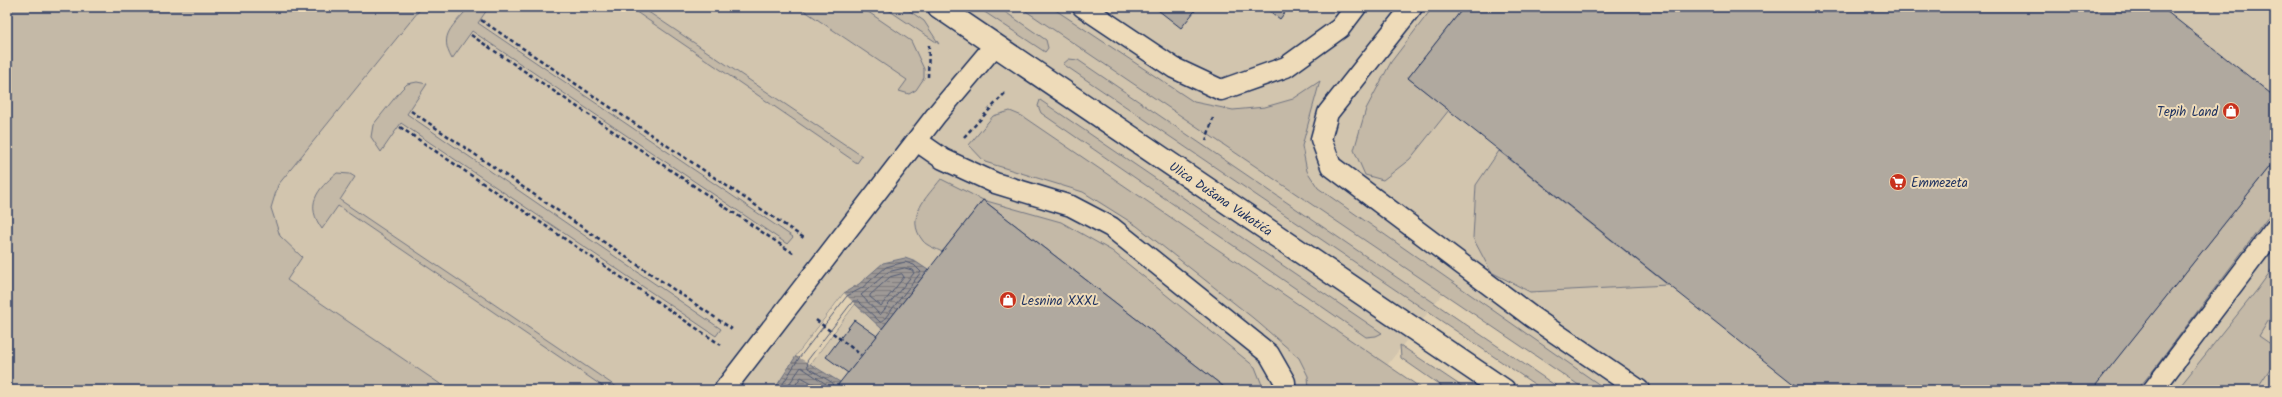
<svg xmlns="http://www.w3.org/2000/svg" width="2282" height="397" font-family="Kalam,sans-serif">
	<defs>
		<pattern id="water-rules" width="6" height="5" patternUnits="userSpaceOnUse"><rect width="6" height="5" fill="#9e9996"/><path d="M0 2.5h6" fill="none" stroke="#807d7e"/></pattern>
	</defs>
	<rect width="100%" height="100%" fill="#e1d1b4"/>
	<filter id="ink" filterUnits="userSpaceOnUse"><feTurbulence type="fractalNoise" baseFrequency=".025" numOctaves="2"/><feDisplacementMap in="SourceGraphic" scale="8" xChannelSelector="R" yChannelSelector="G"/><feConvolveMatrix kernelMatrix="1 2 1 2 8 2 1 2 1" color-interpolation-filters="sRGB"/></filter>
	<g filter="url(#ink)">
		<!-- built -->
		<polygon fill="#d2c5ae" points="358,7 2275,7 2275,390 1586,390 1443,293 1368,390 406,390 174,227"/>
		<!-- grass -->
		<g fill="#c4b9a7" stroke="#707482">
			<polygon points="7,7 422,7 278,185 271,208 280,236 302,257 287,280 449,390 7,390"/>
			<path d="M 469,7 L 489,7 L 478,23 L 793,237 L 787,244 L 472,31 L 452,59 C 438,34 453,27 469,7 Z"/>
			<polygon points="629,7 641,7 862,156 857,163"/>
			<polygon points="799,7 861,7 911,41 924,69 924,78 916,90 909,94 899,91 907,80"/>
			<polygon points="884,7 904,7 924,21 939,44"/>
			<polygon points="977,7 998,7 1046,40 1048,48 1045,52"/>
			<polygon points="1020,7 1051,7 1194,102 1233,110 1265,107 1293,99 1320,81 1302,146 1307,171 1318,188 1607,390 1586,390"/>
			<polygon points="1433,7 1464,7 1408,78 1449,110 1410,159 1383,180 1365,175 1354,150 1366,109 1391,62"/>
			<polygon points="1069,59 1078,60 1562,390 1543,390 1063,64"/>
			<polygon points="417,82 427,84 407,114 721,329 716,336 401,123 381,152 371,137 373,125 401,90 407,84"/>
			<polygon points="1040,100 1382,333 1376,336 1366,337 1041,113 1038,106"/>
			<polygon points="1010,111 1022,116 1424,390 1309,390 1308,376 1299,358 1253,318 1137,226 1083,192 985,162 969,145 993,116"/>
			<polygon points="1499,151 1668,285 1530,292 1491,272 1473,238 1476,185"/>
			<polygon points="2275,160 2275,208 2155,368 2137,390 2098,390 2094,387"/>
			<path d="M 337,173 L 350,174 L 355,177 L 340,200 L 621,390 L 608,390 L 338,206 L 322,229 C 305,205 316,190 337,173 Z"/>
			<path d="M 941,179 L 983,200 L 1061,222 L 1112,251 L 1255,367 L 1264,390 L 1228,390 L 983,200 L 942,252 C 937,249 927,246 923,241 C 904,217 927,197 941,179 Z"/>
			<polygon points="2275,265 2275,310 2259,336 2275,347 2275,361 2256,390 2230,390 2225,387 2223,390 2177,390 2257,290"/>
			<polygon points="1400,345 1467,390 1447,390 1401,358"/>
		</g>
		<!-- water -->
		<polygon fill="url(#water-rules)" stroke="#6a6f80" points="905,258 916,262 928,270 882,329 855,304 810,364 840,382 834,390 774,390 796,356 844,293 859,284 883,263"/>
		<!-- pier -->
		<polygon fill="#e1d1b4" points="844,293 855,304 810,364 796,356"/>
		<g fill="none" stroke-linecap="round" stroke-linejoin="round">
			<!-- shore -->
			<g stroke="#4f5974" stroke-width="1">
				<polygon points="905,268 912,270 914,273 880,315 861,295 888,272"/>
				<polygon points="902,274 904,277 881,306 870,297 870,295 890,277"/>
				<polyline points="779,390 799,358 847,296 862,288 886,267 905,262 914,265 921,272 882,322 880,322 858,301 853,301 807,361 808,368 833,383 831,390"/>
				<polyline points="785,390 801,367 826,384 826,390"/>
				<polyline points="792,390 801,377 819,387 820,390"/>
			</g>
		</g>
		<!-- building -->
		<g fill="#b0a99f" stroke="#1b2f5e">
			<polygon points="1154,7 1198,7 1181,28"/>
			<polygon points="1264,7 1289,7 1280,19"/>
			<polygon points="1464,7 2161,7 2275,97 2275,160 2092,390 1801,390 1408,78"/>
			<polygon points="983,200 1228,390 834,390"/>
			<polygon points="854,320 877,336 848,373 826,357"/>
		</g>
		<g fill="none" stroke-linecap="round" stroke-linejoin="round">
			<!-- service casing -->
			<g stroke="#1b2f5e" stroke-width="23">
				<g id="service">
					<polyline points="1083,7 1174,68 1221,90 1286,67 1340,28 1356,7"/>
					<polyline points="1412,7 1328,113 1321,139 1331,166 1532,317 1639,390"/>
					<polyline points="917,141 943,159 995,183 1071,206 1111,227 1269,354 1285,382 1285,390"/>
					<polyline points="724,390 937,114 995,45"/>
					<polyline points="2153,390 2275,229"/>
				</g>
			</g>
			<!-- minor casing -->
			<g stroke="#1b2f5e" stroke-width="25">
				<g id="minor">
					<path id="s1" d="M 939,7 L 1504,390"/>
				</g>
			</g>
			<!-- path -->
			<g stroke="#1b2f5e" stroke-width="2.5" stroke-dasharray="4 3" stroke-linecap="butt">
				<polyline points="481,20 804,238"/>
				<polyline points="471,35 793,253"/>
				<polyline points="928,77 929,44"/>
				<polyline points="411,111 732,329"/>
				<polyline points="400,127 721,345"/>
				<polyline points="964,137 1005,93"/>
				<polyline points="1206,141 1213,118"/>
				<polyline points="816,320 861,355"/>
			</g>
			<!-- service -->
			<use href="#service" stroke="#eedbb9" stroke-width="20"/>
			<!-- minor -->
			<use href="#minor" stroke="#eedbb9" stroke-width="22"/>
		</g>
	</g>
	<!-- icons -->
	<defs>
		<g id="shop-disc" transform="scale(0.9)"><circle r="9.5" fill="#c8321e" stroke="#eedbb9"/><path d="M-5-2.5h2.3a2.7 3.5 0 0 1 5.4 0H5L5.5 6h-11ZM-1.5-2.5h3a1.5 2.3 0 0 0-3 0Z" fill="#fff"/></g>
		<g id="supermarket-disc" transform="scale(0.9)"><circle r="9.5" fill="#c8321e" stroke="#eedbb9"/><path d="M-6-5.5h2.5l.6 2H6L4.5 2H-2.5L-4.4-4H-6ZM-1.5 3.2a1.3 1.3 0 1 0 .1 0ZM3 3.2a1.3 1.3 0 1 0 .1 0Z" fill="#fff"/></g>
	</defs>
	<g fill-rule="evenodd">
		<use href="#shop-disc" x="2231" y="111"/>
		<use href="#supermarket-disc" x="1898" y="182"/>
		<use href="#shop-disc" x="1008" y="300"/>
	</g>
	<g text-anchor="middle" stroke-width="4" stroke-linejoin="round" paint-order="stroke">
		<!-- poi labels -->
		<g font-size="13" fill="#1b2f5e" stroke="#eedbb9" text-anchor="start">
			<text x="2218" y="116" text-anchor="end">Tepih Land</text>
			<text x="1911" y="187">Emmezeta</text>
			<text x="1021" y="305">Lesnina XXXL</text>
		</g>
		<!-- street labels -->
		<g font-size="13" fill="#1b2f5e" stroke="#eedbb9">
			<text dy="5" stroke="none"><textPath href="#s1" startOffset="341">Ulica Dušana Vukotića</textPath></text>
		</g>
	</g>
	<!-- margin -->
	<rect width="2282" height="397" fill="none" stroke="#eedbb9" stroke-width="24"/>
	<rect x="12" y="12" width="2258" height="373" fill="none" stroke="#1b2f5e" stroke-width="1.5" filter="url(#ink)"/>
</svg>
